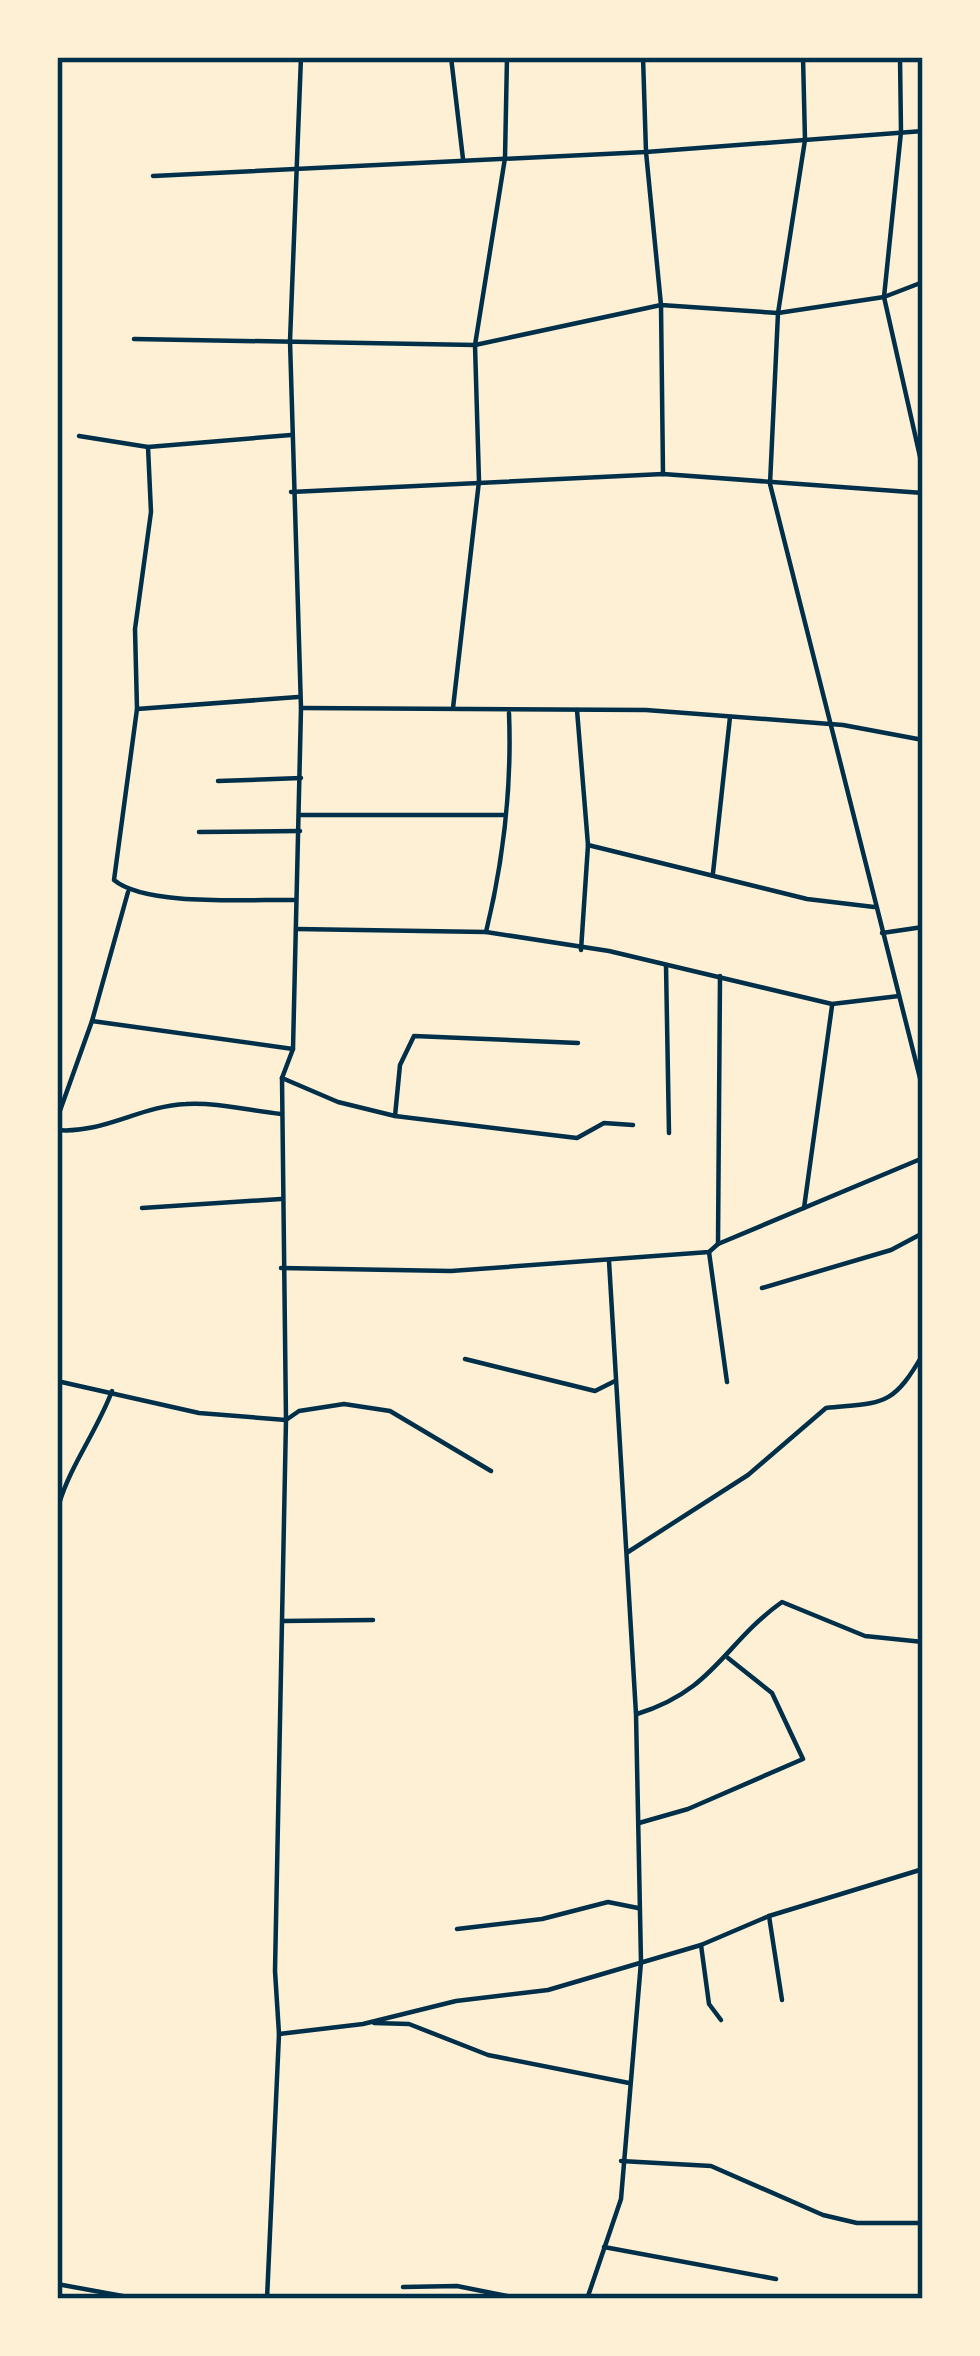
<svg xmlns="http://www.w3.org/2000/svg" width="980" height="2356" font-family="'Fira Sans Condensed',sans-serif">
	<rect width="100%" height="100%" fill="#fdf0d5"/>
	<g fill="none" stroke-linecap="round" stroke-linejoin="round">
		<!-- minor -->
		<g stroke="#003049" stroke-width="4.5">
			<polyline points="451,57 463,159"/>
			<polyline points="643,57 646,152 661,305 663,474"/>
			<polyline points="803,57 805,140 778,313 770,484 923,1090"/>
			<polyline points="900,57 901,132 884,297 923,470"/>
			<polyline points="153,176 646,152 923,131"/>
			<polyline points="134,339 475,345 661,305 778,313 884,297 923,282"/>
			<polyline points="79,436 148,447 291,435"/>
			<path d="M 148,447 L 151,512 L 135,629 L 137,709 L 114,880 C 146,907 252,899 296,900"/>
			<polyline points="291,492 663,474 923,493"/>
			<polyline points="301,708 646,710 843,725 923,740"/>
			<polyline points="453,708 479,481 475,345 505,158 507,57"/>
			<polyline points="137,709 298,697"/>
			<polyline points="577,710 588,845 581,950"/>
			<polyline points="218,781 301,778"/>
			<polyline points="300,815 504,815"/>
			<polyline points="199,832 300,831"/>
			<polyline points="588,845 807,899 874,907"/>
			<polyline points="713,873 730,717"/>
			<polyline points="296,929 486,932 609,951 832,1004 899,996"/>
			<path d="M 486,932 C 504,858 512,789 509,713"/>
			<polyline points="882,933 923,927"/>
			<polyline points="666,965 669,1133"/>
			<polyline points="92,1021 293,1049"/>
			<polyline points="282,1078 338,1102 395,1116 577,1138 604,1123 633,1125"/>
			<polyline points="395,1116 400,1065 414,1036 578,1043"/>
			<polyline points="57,1119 92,1021 128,892"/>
			<path d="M 57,1130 C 103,1134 140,1106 186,1104 C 216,1102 251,1111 281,1114"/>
			<polyline points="142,1208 281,1199"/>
			<polyline points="804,1208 832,1006"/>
			<polyline points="718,1244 720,976"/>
			<polyline points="709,1252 727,1382"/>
			<polyline points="281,1268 451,1271 709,1252 718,1244 923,1158"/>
			<polyline points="762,1288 891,1250 923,1233"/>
			<polyline points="465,1359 595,1391 615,1381"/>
			<polyline points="57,1381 199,1413 286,1420 299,1411 344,1404 390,1411 491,1471"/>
			<path d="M 59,1504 C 71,1464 97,1431 112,1391"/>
			<path d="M 628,1552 L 748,1475 L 826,1408 C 883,1402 892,1408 923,1354"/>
			<polyline points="283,1621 373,1620"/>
			<path d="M 637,1714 C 715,1690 724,1643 782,1602 L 865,1636 L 923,1642"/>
			<polyline points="639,1823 688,1809 803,1759 772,1693 728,1658"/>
			<polyline points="769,1916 782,2000"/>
			<polyline points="457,1929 542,1919 608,1902 638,1908"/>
			<polyline points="701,1945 709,2004 721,2020"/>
			<polyline points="374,2023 409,2024 488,2055 629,2083"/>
			<polyline points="279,2034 363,2024 456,2001 548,1990 701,1945 769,1916 923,1869"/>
			<polyline points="621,2161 711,2166 823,2215 857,2223 923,2223"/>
			<polyline points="604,2247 776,2279"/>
			<polyline points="57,2284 139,2299"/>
			<polyline points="403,2287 457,2286 522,2299"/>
			<polyline points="587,2299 621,2199 641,1962 636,1714 609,1261"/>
		</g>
		<!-- tertiary -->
		<polyline stroke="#003049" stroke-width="4.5" points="267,2299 279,2034 275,1971 286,1420 282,1078 293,1049 301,708 290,341 301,57"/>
	</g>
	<!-- border -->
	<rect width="980" height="2356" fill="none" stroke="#fdf0d5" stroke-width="120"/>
	<rect x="60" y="60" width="860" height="2236" fill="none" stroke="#003049" stroke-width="4.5"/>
</svg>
